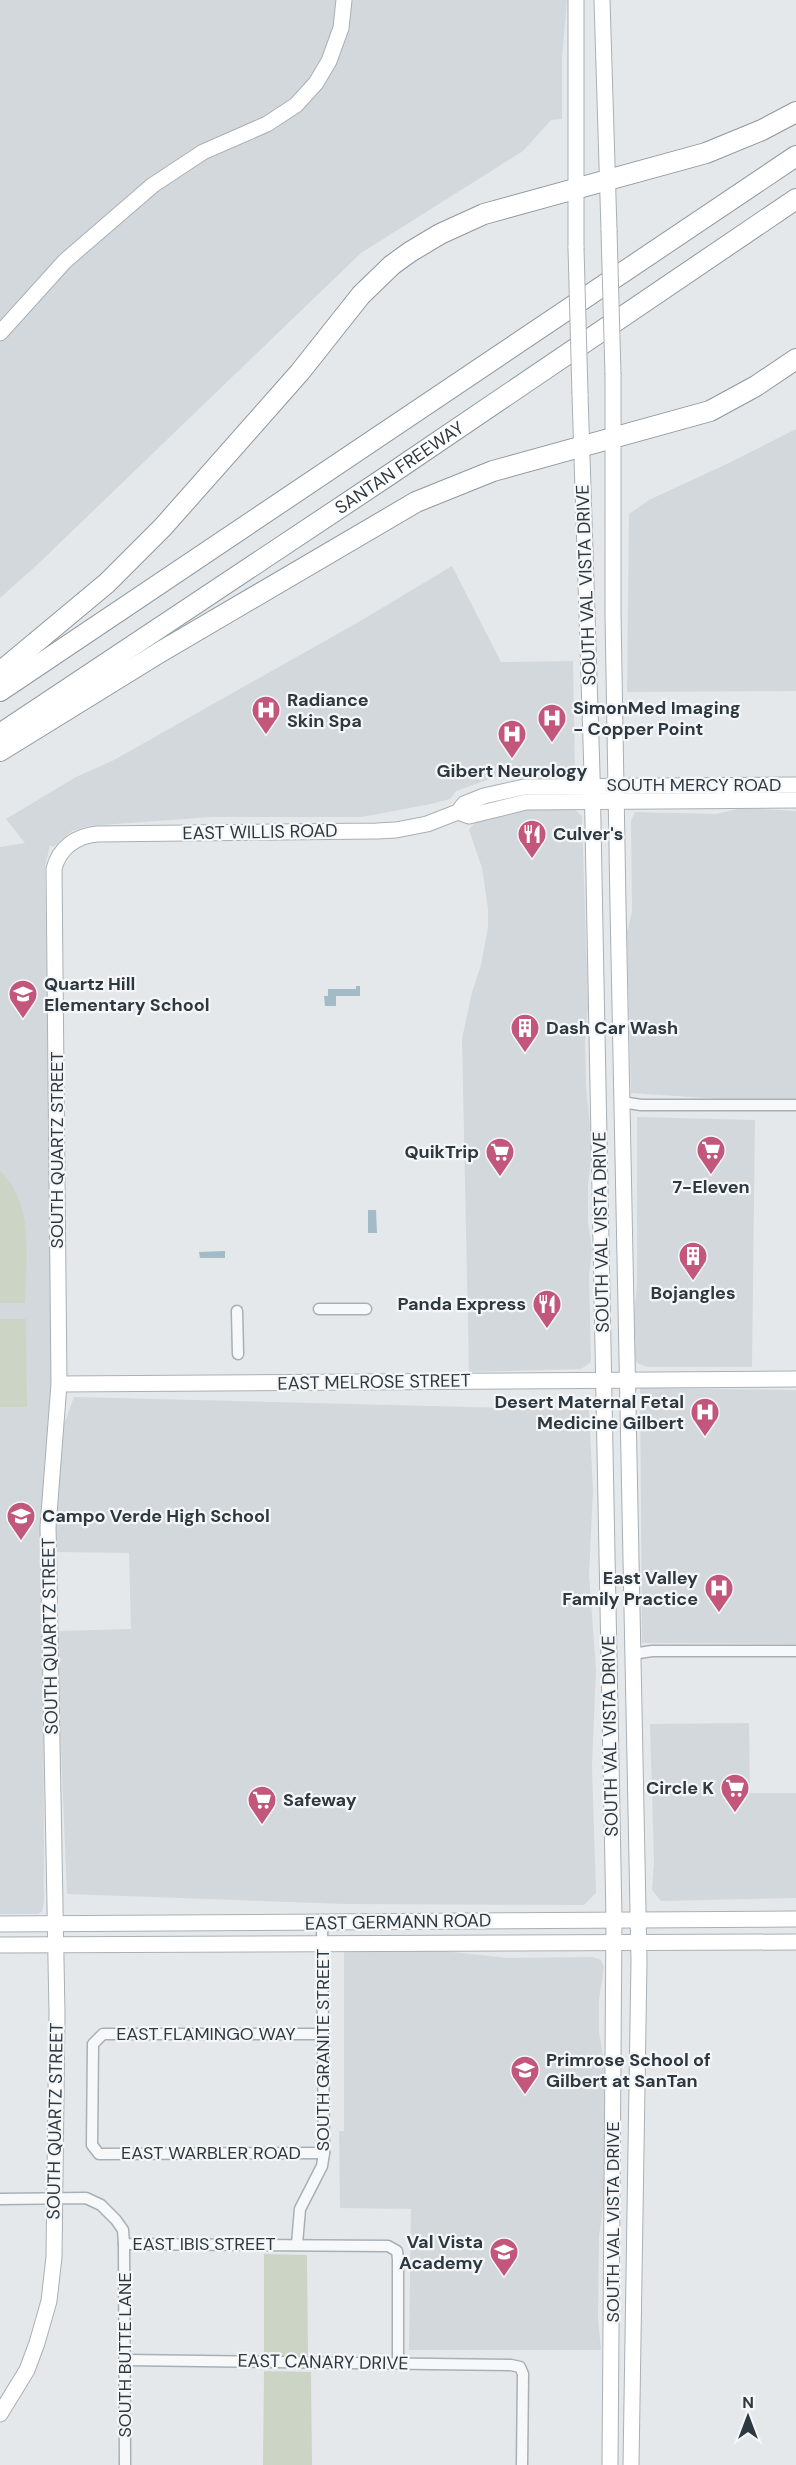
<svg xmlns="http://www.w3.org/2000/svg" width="796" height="2465" font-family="'DM Sans',sans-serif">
	<rect width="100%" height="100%" fill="#e4e8eb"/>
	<!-- built -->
	<g fill="#d3d8dc">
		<polygon points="0,0 567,0 562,58 562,119 551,120 523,151 361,253 38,564 0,598"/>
		<polygon points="796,429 796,691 627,692 629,514 649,500 731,462"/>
		<polygon points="452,566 501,662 573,661 575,774 566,772 540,772 498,776 456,791 450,799 431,804 362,817 212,817 88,826 72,831 53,847 50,845 45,867 52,1368 43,1487 44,1901 42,1912 37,1914 0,1914 0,847 25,843 6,819 76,777 114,760 362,620"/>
		<polygon points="742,808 796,811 796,1099 722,1099 631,1093 627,932 632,912 631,821 635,812 716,814"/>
		<polygon points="532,809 574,809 582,816 588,1006 585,1041 586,1085 592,1148 588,1185 588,1222 592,1250 589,1276 591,1362 581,1369 469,1372 462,1039 472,992 481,965 488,927 488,909 482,868 469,830 475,822 497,814"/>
		<polygon points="637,1117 755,1120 752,1367 648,1367 637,1363 635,1359 634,1317 637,1284"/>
		<polygon points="640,1388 796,1390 796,1644 642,1643"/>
		<polygon points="74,1397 589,1410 593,1491 589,1575 596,1670 592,1766 596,1893 584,1905 344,1904 67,1894 56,1631 131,1629 129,1553 55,1552 55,1525 63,1427"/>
		<polygon points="749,1723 750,1793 796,1793 796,1898 661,1901 652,1890 654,1862 650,1724"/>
		<polygon points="443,1951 508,1958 593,1957 601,1960 604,1967 599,1999 599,2032 604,2061 604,2201 599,2236 598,2320 601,2350 409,2350 411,2209 340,2208 339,2131 344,2131 344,1952"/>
	</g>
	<!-- green -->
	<g fill="#ccd4c6">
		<path d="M 0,1171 C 35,1204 26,1259 25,1303 L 0,1303 Z"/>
		<polygon points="0,1319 26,1319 27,1407 0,1407"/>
		<polygon points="264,2254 307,2255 308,2357 264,2356"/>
		<polygon points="264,2371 311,2372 312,2465 263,2465"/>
	</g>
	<!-- water -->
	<g fill="#a3bbc7">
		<polygon points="356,986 360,986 360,996 336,996 336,1006 325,1006 324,996 328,996 328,989 356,989"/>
		<polygon points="368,1210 376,1210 377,1233 368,1233"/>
		<polygon points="225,1251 225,1258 200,1258 199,1252"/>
	</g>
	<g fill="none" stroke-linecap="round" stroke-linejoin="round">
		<!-- street casing -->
		<g stroke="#a9b0b5" stroke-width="13">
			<g id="street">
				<polyline points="622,1102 641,1105 796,1105"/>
				<polyline points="319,1309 366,1309"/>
				<polyline points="237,1311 238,1354"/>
				<polyline points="632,1654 652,1651 796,1651"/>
				<polyline points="323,2034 103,2034 93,2044 92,2145 99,2154 324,2153"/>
				<polyline points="0,2199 86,2198 101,2205 116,2220 123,2230 124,2244 388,2246 397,2251 398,2259 398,2363"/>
				<polyline points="124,2244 125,2465"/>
				<polyline points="297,2244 300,2209 322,2166 324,2153 322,1923"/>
				<polyline points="125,2360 511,2365 520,2367 523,2374 522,2465"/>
			</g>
		</g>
		<!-- secondary casing -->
		<g stroke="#a9b0b5" stroke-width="17">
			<g id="secondary">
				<polyline points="602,0 609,230"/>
				<polyline points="576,248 576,0"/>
				<polyline points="0,333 65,261 153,185 203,152 267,124 296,105 316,83 329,61 341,28 344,0"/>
				<polyline points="613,375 613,614 618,905 639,1961 631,2465"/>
				<polyline points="580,394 592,773 614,1919 610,2465"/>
				<polyline points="458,812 469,816 526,802 796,800"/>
				<polyline points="59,1384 796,1379"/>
				<polyline points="0,1924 796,1919"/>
				<polyline points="0,1945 796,1942"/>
				<path d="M 0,2414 L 27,2370 L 37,2343 L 49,2301 L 54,2257 L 57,2014 L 48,1527 L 59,1384 L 54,869 C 59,848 76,836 97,834 L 377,831 L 396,830 L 427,824 L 458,812 L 464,804 L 484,796 L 524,787 L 796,785"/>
			</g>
		</g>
		<!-- highway casing -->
		<g stroke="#8d98a0" stroke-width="22">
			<g id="highway">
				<polyline points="0,672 107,583 163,527 300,372 361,295 392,265 410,252 440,234 484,214 706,153 762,130 796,112"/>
				<polyline points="0,691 796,156"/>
				<path id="s1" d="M 0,734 L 389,475 L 796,199"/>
				<polyline points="0,751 162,651 416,502 493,471 710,411 756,386 796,359"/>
			</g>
		</g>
		<!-- street -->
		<use href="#street" stroke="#f7f8f9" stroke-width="10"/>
		<!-- secondary -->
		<use href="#secondary" stroke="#fff" stroke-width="15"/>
		<!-- highway -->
		<use href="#highway" stroke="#fff" stroke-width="20"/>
		<!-- secondary-bridge casing -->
		<g stroke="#a9b0b5" stroke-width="17" stroke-linecap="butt">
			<g id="secondary-bridge">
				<polyline points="609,230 613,375"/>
				<polyline points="576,248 580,394"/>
			</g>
		</g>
		<!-- secondary-bridge -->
		<use href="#secondary-bridge" stroke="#fff" stroke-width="15"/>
	</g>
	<!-- icons -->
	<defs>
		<g id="hospital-pin" transform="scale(1.5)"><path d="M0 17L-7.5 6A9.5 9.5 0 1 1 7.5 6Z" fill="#c2577b" stroke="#f4f6f8"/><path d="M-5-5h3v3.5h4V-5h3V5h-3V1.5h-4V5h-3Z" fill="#fff"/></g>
		<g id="restaurant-pin" transform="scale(1.5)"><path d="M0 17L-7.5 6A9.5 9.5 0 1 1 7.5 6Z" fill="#c2577b" stroke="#f4f6f8"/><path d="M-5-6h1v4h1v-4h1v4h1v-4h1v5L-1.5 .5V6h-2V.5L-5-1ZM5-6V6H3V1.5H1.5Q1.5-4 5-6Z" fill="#fff"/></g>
		<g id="school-pin" transform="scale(1.5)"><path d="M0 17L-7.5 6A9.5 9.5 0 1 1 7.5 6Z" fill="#c2577b" stroke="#f4f6f8"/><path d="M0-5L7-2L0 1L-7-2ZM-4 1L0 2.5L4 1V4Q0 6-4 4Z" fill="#fff"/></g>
		<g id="building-pin" transform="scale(1.5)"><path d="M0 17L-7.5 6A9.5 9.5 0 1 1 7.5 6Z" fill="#c2577b" stroke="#f4f6f8"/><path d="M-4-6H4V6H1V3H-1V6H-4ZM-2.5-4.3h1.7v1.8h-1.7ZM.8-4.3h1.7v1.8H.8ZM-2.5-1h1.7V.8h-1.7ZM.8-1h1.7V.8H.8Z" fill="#fff"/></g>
		<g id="supermarket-pin" transform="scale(1.5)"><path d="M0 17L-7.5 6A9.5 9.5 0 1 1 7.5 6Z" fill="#c2577b" stroke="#f4f6f8"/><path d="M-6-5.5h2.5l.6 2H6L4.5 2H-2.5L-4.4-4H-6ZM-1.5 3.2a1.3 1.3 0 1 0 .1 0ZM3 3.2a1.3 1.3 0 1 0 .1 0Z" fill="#fff"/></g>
	</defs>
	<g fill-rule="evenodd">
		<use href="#hospital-pin" x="266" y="710"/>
		<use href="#hospital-pin" x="552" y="718"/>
		<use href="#hospital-pin" x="512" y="734"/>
		<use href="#restaurant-pin" x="532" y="834"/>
		<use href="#school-pin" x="23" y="994"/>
		<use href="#building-pin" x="525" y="1028"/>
		<use href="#supermarket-pin" x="711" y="1150"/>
		<use href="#supermarket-pin" x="500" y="1152"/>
		<use href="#building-pin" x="693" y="1256"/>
		<use href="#restaurant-pin" x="547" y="1304"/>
		<use href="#hospital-pin" x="705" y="1412"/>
		<use href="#school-pin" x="21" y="1516"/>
		<use href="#hospital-pin" x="719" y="1588"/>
		<use href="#supermarket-pin" x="735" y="1788"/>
		<use href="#supermarket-pin" x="262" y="1800"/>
		<use href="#school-pin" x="525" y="2070"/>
		<use href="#school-pin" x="504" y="2252"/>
	</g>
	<g text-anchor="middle" stroke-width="4.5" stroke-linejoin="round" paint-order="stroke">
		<!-- street labels -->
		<g font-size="18" fill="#2d3841" stroke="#f4f6f8">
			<text dy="6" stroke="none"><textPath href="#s1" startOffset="480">SANTAN FREEWAY</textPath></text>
			<text transform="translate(586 585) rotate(-92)" y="6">SOUTH VAL VISTA DRIVE</text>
			<text x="694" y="791">SOUTH MERCY ROAD</text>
			<text transform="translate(260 832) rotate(-1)" y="6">EAST WILLIS ROAD</text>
			<text transform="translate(57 1150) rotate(-90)" y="6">SOUTH QUARTZ STREET</text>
			<text transform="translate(601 1232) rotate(-91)" y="6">SOUTH VAL VISTA DRIVE</text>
			<text transform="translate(374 1382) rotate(-1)" y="6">EAST MELROSE STREET</text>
			<text transform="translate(50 1636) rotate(-91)" y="6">SOUTH QUARTZ STREET</text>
			<text transform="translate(610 1736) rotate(-91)" y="6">SOUTH VAL VISTA DRIVE</text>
			<text transform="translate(398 1922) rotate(-1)" y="6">EAST GERMANN ROAD</text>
			<text x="206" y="2040">EAST FLAMINGO WAY</text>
			<text transform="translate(323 2050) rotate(-90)" y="6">SOUTH GRANITE STREET</text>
			<text transform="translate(55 2121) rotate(-89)" y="6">SOUTH QUARTZ STREET</text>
			<text x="211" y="2159">EAST WARBLER ROAD</text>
			<text transform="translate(613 2222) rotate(-90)" y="6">SOUTH VAL VISTA DRIVE</text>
			<text x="204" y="2250">EAST IBIS STREET</text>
			<text transform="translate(125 2355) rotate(-90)" y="6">SOUTH BUTTE LANE</text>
			<text transform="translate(323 2362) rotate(1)" y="6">EAST CANARY DRIVE</text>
		</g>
		<!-- poi labels -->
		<g font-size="18" font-weight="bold" fill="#2d3841" stroke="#f4f6f8" text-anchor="start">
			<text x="287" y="706">Radiance<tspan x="287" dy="21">Skin Spa</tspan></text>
			<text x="573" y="714">SimonMed Imaging<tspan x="573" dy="21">- Copper Point</tspan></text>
			<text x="512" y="777" text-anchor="middle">Gibert Neurology</text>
			<text x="553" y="840">Culver's</text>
			<text x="44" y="990">Quartz Hill<tspan x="44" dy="21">Elementary School</tspan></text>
			<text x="546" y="1034">Dash Car Wash</text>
			<text x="479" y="1158" text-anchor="end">QuikTrip</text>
			<text x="711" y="1193" text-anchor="middle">7-Eleven</text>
			<text x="693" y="1299" text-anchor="middle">Bojangles</text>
			<text x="526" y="1310" text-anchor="end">Panda Express</text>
			<text x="684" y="1408" text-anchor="end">Desert Maternal Fetal<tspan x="684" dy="21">Medicine Gilbert</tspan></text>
			<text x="42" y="1522">Campo Verde High School</text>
			<text x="698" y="1584" text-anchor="end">East Valley<tspan x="698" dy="21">Family Practice</tspan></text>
			<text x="714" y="1794" text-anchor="end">Circle K</text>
			<text x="283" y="1806">Safeway</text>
			<text x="546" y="2066">Primrose School of<tspan x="546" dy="21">Gilbert at SanTan</tspan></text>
			<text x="483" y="2248" text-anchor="end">Val Vista<tspan x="483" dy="21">Academy</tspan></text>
		</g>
	</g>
	<!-- north arrow -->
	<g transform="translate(748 2417)" stroke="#f4f6f8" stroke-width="4.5" paint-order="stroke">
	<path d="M0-4.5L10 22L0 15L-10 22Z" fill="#2d3841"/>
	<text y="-9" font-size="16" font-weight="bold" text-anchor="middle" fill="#2d3841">N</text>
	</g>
</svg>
